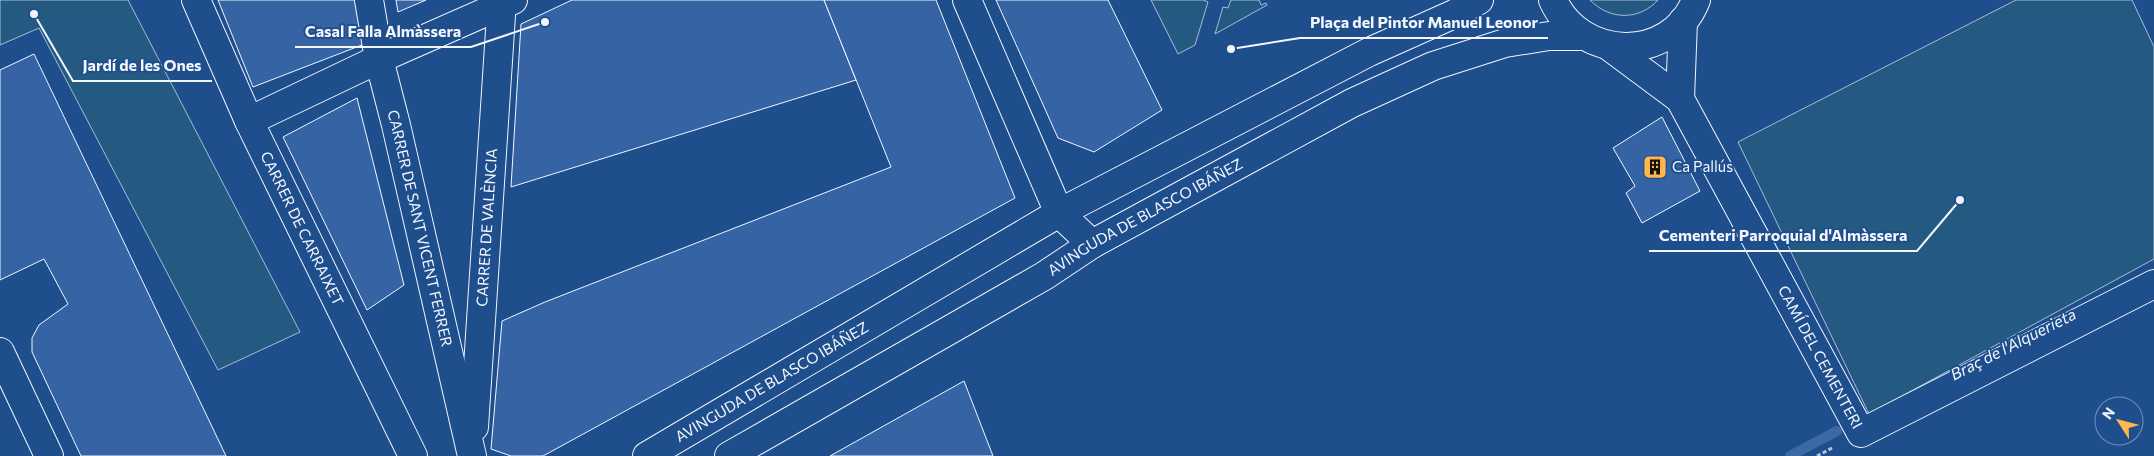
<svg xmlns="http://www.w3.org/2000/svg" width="2154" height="456" font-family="Commissioner,sans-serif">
	<rect width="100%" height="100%" fill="#1f4e8c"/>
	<!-- green -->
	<g fill="#245a82" stroke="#a8bbd7">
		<polygon points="0,0 128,0 300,332 218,370 39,28 0,45"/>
		<polygon points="1151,0 1203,0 1208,2 1195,45 1178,54"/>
		<polygon points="1231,0 1259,0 1261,5 1266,3 1267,5 1215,34 1223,7 1228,8"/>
		<path d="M 1590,0 L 1658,0 C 1639,21 1609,20 1590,0 Z"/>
		<polygon points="2016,0 2132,0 2154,47 2154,259 1869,414 1738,142"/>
	</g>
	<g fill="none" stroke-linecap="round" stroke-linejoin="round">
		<!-- stream -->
		<polyline stroke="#3b69a3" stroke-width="10" points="1790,456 1837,431"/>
	</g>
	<!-- building -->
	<g fill="#3563a3" stroke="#f2f6ff">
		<polygon points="218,0 358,0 367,43 253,87"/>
		<polygon points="396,0 426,0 398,12"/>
		<polygon points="572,0 824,0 856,80 511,187 521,24"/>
		<polygon points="824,0 936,0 1015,198 543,456 511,456 491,449 502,321 545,302 891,167"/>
		<polygon points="996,0 1108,0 1162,110 1094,152 1058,138"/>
		<polygon points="34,54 226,456 81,456 32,352 32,338 39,325 68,304 44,259 0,280 0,70"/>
		<polygon points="357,98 404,285 367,310 283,137"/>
		<polygon points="1662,117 1700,191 1642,223 1626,193 1635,186 1613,148"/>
		<polygon points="964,381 993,456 830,456"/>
	</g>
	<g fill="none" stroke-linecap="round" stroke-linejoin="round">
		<!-- minor casing -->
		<g stroke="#f2f6ff" stroke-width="30">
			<g id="minor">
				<path id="s1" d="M 196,0 L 249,121 L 413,456"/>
				<path id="s2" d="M 369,0 L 379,59 L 396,125 L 472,456"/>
				<polyline points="967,0 1059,213 1092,244"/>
				<path id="s3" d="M 1610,47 L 1680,99 L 1861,433 L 2154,284"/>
				<polyline points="1680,99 1683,21"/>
				<polyline points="249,121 379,59 513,0"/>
				<polyline points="0,352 49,456"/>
				<path id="s4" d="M 474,427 L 502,0"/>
			</g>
		</g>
		<!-- major casing -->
		<g stroke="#f2f6ff" stroke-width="30">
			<g id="major">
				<path d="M 1553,0 C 1580,61 1671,64 1696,0"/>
				<path id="s5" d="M 647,456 L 1059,213 L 1369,52 L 1454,14 L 1479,0"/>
				<path id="s6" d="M 729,456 L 1044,276 L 1092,244 L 1352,103 L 1433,66 L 1505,43 L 1549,36 L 1583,36"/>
			</g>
		</g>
		<!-- path -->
		<polyline stroke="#b3c4dc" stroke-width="3" stroke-dasharray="4 2.5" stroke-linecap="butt" points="1817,456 1834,447"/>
		<!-- minor -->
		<use href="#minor" stroke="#1f4e8c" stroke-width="28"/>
		<!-- major -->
		<use href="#major" stroke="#1f4e8c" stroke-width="28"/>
	</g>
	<!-- icons -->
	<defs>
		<g id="building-square" transform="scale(1.25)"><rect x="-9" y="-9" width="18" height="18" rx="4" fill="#ffb74d" stroke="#1f4e8c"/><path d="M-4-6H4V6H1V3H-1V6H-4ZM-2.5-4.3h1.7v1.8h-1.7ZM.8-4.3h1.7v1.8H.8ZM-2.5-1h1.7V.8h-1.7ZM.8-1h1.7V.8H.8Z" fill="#111"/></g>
	</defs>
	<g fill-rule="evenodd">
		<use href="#building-square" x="1655" y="167"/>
	</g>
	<g text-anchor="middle" stroke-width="4" stroke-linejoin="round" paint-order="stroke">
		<!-- poi labels -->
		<g font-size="15" fill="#f2f6ff" stroke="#1f4e8c" text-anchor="start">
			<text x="1672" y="172">Ca Pallús</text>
		</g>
		<!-- street labels -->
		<g font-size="15" fill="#f2f6ff" stroke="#1f4e8c">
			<text dy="5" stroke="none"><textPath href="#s6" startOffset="480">AVINGUDA DE BLASCO IBÁÑEZ</textPath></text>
			<text dy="5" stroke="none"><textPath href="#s2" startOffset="234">CARRER DE SANT VICENT FERRER</textPath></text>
			<text dy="5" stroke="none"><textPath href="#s4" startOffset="200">CARRER DE VALÈNCIA</textPath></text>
			<text dy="5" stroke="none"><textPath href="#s1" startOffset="252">CARRER DE CARRAIXET</textPath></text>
			<text dy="5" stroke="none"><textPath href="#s3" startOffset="381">CAMÍ DEL CEMENTERI</textPath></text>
			<text dy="5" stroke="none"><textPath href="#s5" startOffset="145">AVINGUDA DE BLASCO IBÁÑEZ</textPath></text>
		</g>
		<!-- water labels -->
		<g font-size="16" font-style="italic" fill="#f2f6ff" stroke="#1f4e8c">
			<text transform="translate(2013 344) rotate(-27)" y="6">Braç de l'Alquerieta</text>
		</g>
	</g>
	<!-- callouts -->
	<path fill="none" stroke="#f2f6ff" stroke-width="2" d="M1231 49L1300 38H1548M545 22L471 47H295M34 14L73 81H212M1960 200L1917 251H1649"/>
	<g fill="#f2f6ff" stroke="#1f4e8c" stroke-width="2">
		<circle cx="1231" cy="49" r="5"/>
		<circle cx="545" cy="22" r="5"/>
		<circle cx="34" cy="14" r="5"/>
		<circle cx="1960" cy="200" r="5"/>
	</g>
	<g font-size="16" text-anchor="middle" font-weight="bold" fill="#f2f6ff" stroke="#1f4e8c" stroke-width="4" stroke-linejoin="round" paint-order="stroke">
		<text x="1424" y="28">Plaça del Pintor Manuel Leonor</text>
		<text x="383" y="37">Casal Falla Almàssera</text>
		<text x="142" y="71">Jardí de les Ones</text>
		<text x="1783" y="241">Cementeri Parroquial d'Almàssera</text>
	</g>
	<!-- north arrow -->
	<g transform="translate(2119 421) rotate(306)"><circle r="24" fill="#1f4e8c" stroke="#7391ba"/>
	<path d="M0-4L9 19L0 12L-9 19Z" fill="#ffb74d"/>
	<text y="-8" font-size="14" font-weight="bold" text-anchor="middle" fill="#f2f6ff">N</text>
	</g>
</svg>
